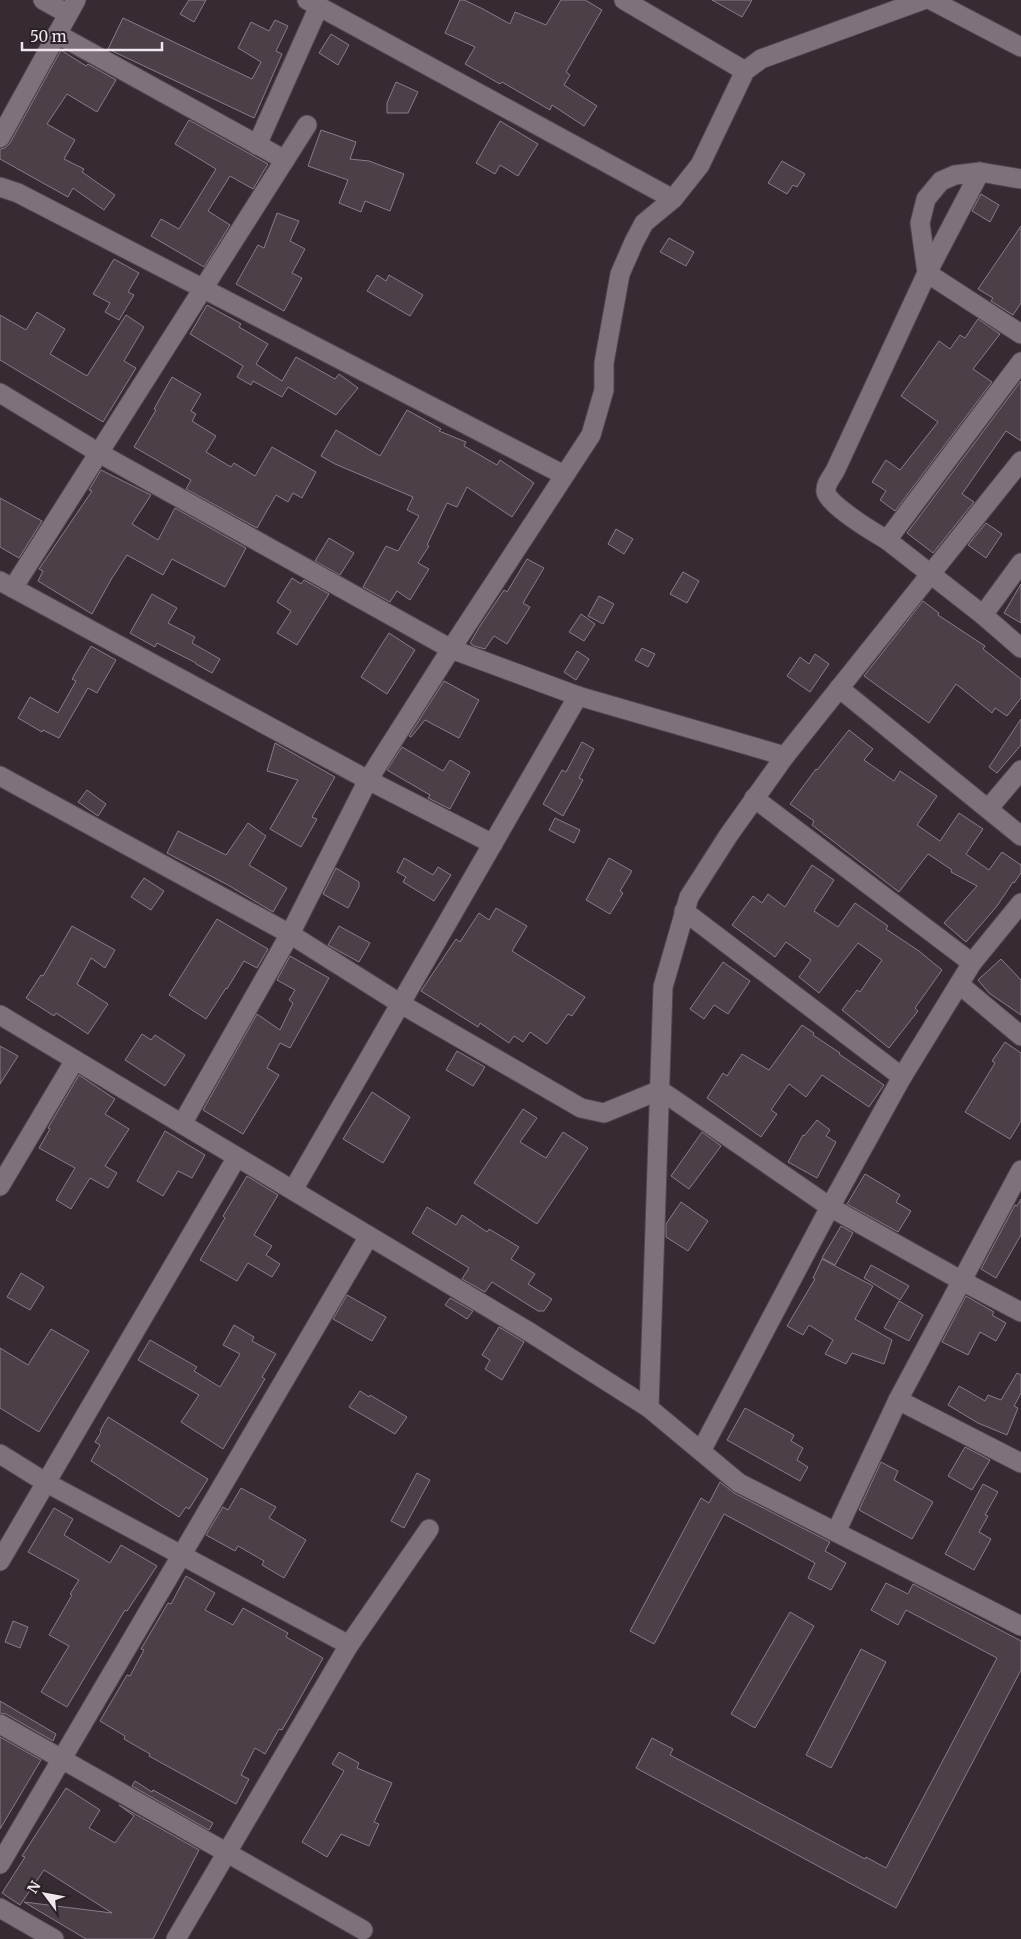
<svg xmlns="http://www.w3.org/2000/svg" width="1021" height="1939" font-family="Merriweather,serif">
	<rect width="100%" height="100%" fill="#362a33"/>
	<!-- building -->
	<g fill="#4b3f48" stroke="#897c87">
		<polygon points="189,0 206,0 194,22 180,14"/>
		<polygon points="460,0 464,0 483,9 510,24 515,12 546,25 561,0 585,0 602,10 566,72 570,75 564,85 597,106 584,126 552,105 550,110 502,82 500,84 465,64 475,47 445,33"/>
		<polygon points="712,0 752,0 742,17"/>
		<polygon points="123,18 252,79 261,62 238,48 251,22 269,31 275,20 288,26 276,51 282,54 254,118 108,49"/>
		<polygon points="331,34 349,45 338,65 319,53"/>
		<polygon points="61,50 86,66 88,64 116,80 97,112 67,94 47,124 75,140 64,159 84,169 82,172 115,195 104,210 73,188 68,197 0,159 0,149 5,148 10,143"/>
		<polygon points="396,82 418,92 408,113 387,113 387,103"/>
		<polygon points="189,120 268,164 253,189 230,176 208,211 230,225 204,267 151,236 161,219 179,229 216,169 175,144"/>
		<polygon points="500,121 538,144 518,176 500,165 495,174 476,163"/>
		<polygon points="321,130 356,142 350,159 369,161 404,174 390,211 365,201 361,212 339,203 348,180 308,166"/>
		<polygon points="782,161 805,174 797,187 793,185 787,194 768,183"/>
		<polygon points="981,194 999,205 990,222 972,211"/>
		<polygon points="277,213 299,221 290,241 305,249 292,273 302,278 284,311 236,284 258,245 264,248"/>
		<polygon points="1021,226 1021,303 1013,315 991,301 993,298 978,289"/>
		<polygon points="669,238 694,252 686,266 660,252"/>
		<polygon points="114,259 139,273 128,292 134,295 119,320 105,312 110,303 93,294"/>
		<polygon points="377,275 386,281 389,275 423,295 410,316 367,291"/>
		<polygon points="207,305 241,324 239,327 268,344 256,364 282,381 296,357 335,379 339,374 358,388 336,415 288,387 282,397 253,381 251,385 237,377 243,366 190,334"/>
		<polygon points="37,312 65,329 50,354 87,376 126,315 144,327 124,361 136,368 103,422 0,360 0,315 26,330"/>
		<polygon points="978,319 1000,334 973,369 992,382 895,511 880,500 886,491 872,482 886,460 900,470 938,422 901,396 939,341 950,349 960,335 965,338"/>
		<polygon points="172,377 201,394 191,411 196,414 192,421 216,436 206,452 231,467 234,463 255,476 272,447 316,472 302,498 293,493 288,502 276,495 257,528 186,489 191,480 134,447 156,410 154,409"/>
		<polygon points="1021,381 1021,441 1006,431 962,494 974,502 933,553 907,533"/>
		<polygon points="407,410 441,429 439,431 466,442 464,446 497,465 500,460 534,483 512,517 467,487 457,507 447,503 427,545 429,546 418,563 429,569 410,600 397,591 390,602 363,587 386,546 398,551 419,516 407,510 413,497 335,464 321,456 336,430 380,456"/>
		<polygon points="101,470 151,495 132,524 158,540 175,508 246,548 225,587 172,559 163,575 127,555 112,578 92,614 38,581 43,571 39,569 92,491 89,490"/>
		<polygon points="0,498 42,521 19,558 0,547"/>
		<polygon points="986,523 1002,534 986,558 968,545"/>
		<polygon points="616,529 633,539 624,554 608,544"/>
		<polygon points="329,538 354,553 340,575 315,561"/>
		<polygon points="527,559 544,568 523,603 530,607 507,644 494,636 485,649 474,646 470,643 480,626 504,590 507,592"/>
		<polygon points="683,572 699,581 687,603 670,594"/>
		<polygon points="292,578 301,584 304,580 329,594 297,645 277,633 291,611 277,602"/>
		<polygon points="1021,584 1021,623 1004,613"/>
		<polygon points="152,594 177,608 168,623 195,637 192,643 220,659 212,673 196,664 196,663 157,643 155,647 130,633"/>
		<polygon points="599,596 614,604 603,624 588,616"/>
		<polygon points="923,601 939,613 938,615 985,646 983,649 1021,679 1021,698 1007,716 995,708 992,713 956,684 929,723 864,676"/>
		<polygon points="581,614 595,624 584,641 569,632"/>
		<polygon points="389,633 415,650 387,694 361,677"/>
		<polygon points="91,646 116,660 97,693 88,688 59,738 43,730 42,732 18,718 30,697 58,713 76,681 72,679"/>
		<polygon points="642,648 655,654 648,667 635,660"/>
		<polygon points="577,651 589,659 576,680 564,672"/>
		<polygon points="815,654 829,664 810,692 787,676 800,657 809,664"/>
		<polygon points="444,681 479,700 459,738 425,720 411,737 409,736"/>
		<polygon points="1021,719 1021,745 997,773 989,767"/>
		<polygon points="849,730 873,749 864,760 894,781 900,771 937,796 917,825 940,841 959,813 983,829 966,854 989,870 1002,852 1021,865 1021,873 1014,883 1013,882 997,906 966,942 944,923 977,886 951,872 952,870 928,854 899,892 812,825 814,821 790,804 816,769 817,770"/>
		<polygon points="582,742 594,749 579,778 583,780 563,816 543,804 562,770 566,772"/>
		<polygon points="275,743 335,777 312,817 317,819 301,847 270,829 298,780 267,771"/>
		<polygon points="402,747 443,771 450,760 470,772 450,809 428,798 430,795 387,770"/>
		<polygon points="87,790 106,804 98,816 78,802"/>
		<polygon points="555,818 580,830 574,843 549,830"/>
		<polygon points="248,823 266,836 249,865 287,888 273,912 228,885 167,853 178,831 226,855"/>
		<polygon points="404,858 433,875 438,867 451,875 434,901 403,882 406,877 397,872"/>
		<polygon points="609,858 632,871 620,891 623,893 610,914 586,900"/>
		<polygon points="812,865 834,880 814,911 838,927 855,903 888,926 886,929 919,951 942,970 915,1008 918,1011 889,1048 842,1010 857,990 860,992 882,960 858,943 819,993 799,977 811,960 786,942 775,957 732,925 753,896 762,903 768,894 785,907"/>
		<polygon points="336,868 359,882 359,887 348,908 323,894"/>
		<polygon points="144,878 164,891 151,910 131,897"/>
		<polygon points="496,908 527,926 512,951 585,997 572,1016 568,1014 547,1044 530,1032 523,1042 514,1036 509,1043 480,1023 478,1027 421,991 456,939 460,942 479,913 489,920"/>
		<polygon points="217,919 268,949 257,968 244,961 227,989 226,988 206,1019 169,995"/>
		<polygon points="72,926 115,950 105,968 91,958 77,984 108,1004 88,1034 56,1013 54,1016 26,998 41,975 43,976"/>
		<polygon points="339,926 370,943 359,962 328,945"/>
		<polygon points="290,956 329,978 290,1048 280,1043 267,1068 279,1075 243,1134 203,1110 257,1014 280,1030 293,1003 289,1000 295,990 277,980"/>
		<polygon points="1001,959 1021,980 1021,1015 989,993 978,980"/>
		<polygon points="723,962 750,981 728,1014 714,1005 704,1019 690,1009"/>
		<polygon points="802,1025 814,1033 813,1035 840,1053 839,1054 884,1085 869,1107 822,1075 806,1097 789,1084 771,1110 777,1114 761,1137 707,1098 723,1073 727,1076 742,1054 769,1070"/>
		<polygon points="142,1034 151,1040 155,1035 185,1055 165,1086 125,1060"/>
		<polygon points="1005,1042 1021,1053 1021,1121 1010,1139 965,1112 995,1063 992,1061"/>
		<polygon points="0,1046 18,1056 0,1084"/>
		<polygon points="457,1051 485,1067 473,1086 446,1070"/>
		<polygon points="79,1075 115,1099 105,1114 129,1129 105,1166 117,1173 108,1188 90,1178 71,1209 56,1200 75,1168 39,1148 50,1129 48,1128"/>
		<polygon points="372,1092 410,1117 383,1163 343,1139"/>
		<polygon points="523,1109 537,1118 520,1142 546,1158 563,1132 588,1148 537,1224 474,1183"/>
		<polygon points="817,1120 830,1130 826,1136 836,1142 817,1178 788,1162 803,1135 804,1136"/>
		<polygon points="165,1131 205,1155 192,1178 178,1171 163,1196 137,1181"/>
		<polygon points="702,1132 721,1146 689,1189 671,1176"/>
		<polygon points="865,1174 900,1195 896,1202 911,1211 898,1232 847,1204"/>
		<polygon points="247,1176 278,1195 254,1235 272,1246 266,1255 280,1264 272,1277 248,1263 237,1281 200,1260 225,1218 223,1216"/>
		<polygon points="1021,1199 1021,1235 996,1278 981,1269 1015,1205 1017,1206"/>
		<polygon points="681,1202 708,1221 688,1251 666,1237 666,1224"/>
		<polygon points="427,1207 456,1225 462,1215 487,1232 489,1229 519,1247 511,1259 535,1274 528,1284 552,1299 544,1311 538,1311 492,1282 485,1292 462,1279 469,1268 412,1233"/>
		<polygon points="841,1226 853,1233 835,1265 822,1258"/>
		<polygon points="822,1259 873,1286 855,1319 892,1340 884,1364 852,1353 846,1364 825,1354 833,1340 809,1325 803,1335 787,1326 815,1279 813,1278"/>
		<polygon points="871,1265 909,1286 900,1300 864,1278"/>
		<polygon points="21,1273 44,1287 30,1310 7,1297"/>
		<polygon points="347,1295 386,1317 372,1341 333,1319"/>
		<polygon points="966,1296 994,1312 992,1315 1006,1323 996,1341 980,1332 968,1355 942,1342"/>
		<polygon points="450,1298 473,1311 467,1319 445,1305"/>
		<polygon points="899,1301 923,1315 909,1341 884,1328"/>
		<polygon points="234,1325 254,1337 252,1341 276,1354 262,1377 265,1379 223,1449 181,1422 199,1395 138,1360 150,1340 197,1367 194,1371 220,1387 240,1354 223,1345"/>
		<polygon points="499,1327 524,1342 502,1380 485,1369 490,1360 482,1355"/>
		<polygon points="51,1329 89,1351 39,1432 0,1408 0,1348 28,1365"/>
		<polygon points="1017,1373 1021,1375 1021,1393 1014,1406 1018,1408 1007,1435 978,1423 948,1405 959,1386 985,1401 988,1395 1001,1400"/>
		<polygon points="360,1391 369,1397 370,1395 407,1417 395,1434 349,1407"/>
		<polygon points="745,1408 794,1435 791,1441 803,1448 797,1460 808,1467 800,1481 727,1440"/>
		<polygon points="108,1417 208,1479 189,1509 186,1507 179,1517 91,1461 100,1445 95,1442 101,1432 100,1431"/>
		<polygon points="965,1447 990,1460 972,1490 948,1476"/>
		<polygon points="881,1462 898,1471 894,1480 933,1502 912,1539 859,1510"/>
		<polygon points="417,1473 430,1480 404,1528 391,1521"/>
		<polygon points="720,1482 734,1493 830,1542 825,1551 846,1563 831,1590 808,1578 815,1563 724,1514 654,1644 630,1631 701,1498 709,1503"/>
		<polygon points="983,1484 998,1492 985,1515 988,1516 979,1532 991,1539 974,1570 945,1554"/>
		<polygon points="241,1488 276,1507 269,1518 306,1540 284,1578 262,1565 264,1561 238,1546 235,1551 206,1535 223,1507 228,1510"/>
		<polygon points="54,1508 73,1519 64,1535 110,1563 121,1545 157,1566 127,1611 125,1610 67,1707 41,1692 69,1646 49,1635 72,1595 70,1594 79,1580 28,1552"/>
		<polygon points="186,1576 215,1593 205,1610 233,1625 243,1608 288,1633 286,1637 323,1658 282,1730 279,1729 265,1754 255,1748 241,1775 249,1779 236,1804 149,1756 150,1754 124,1739 125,1736 100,1721 127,1675 130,1676 144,1650 141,1649 168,1603 171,1604"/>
		<polygon points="886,1583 908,1594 913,1584 1021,1641 1021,1670 896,1908 636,1768 652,1738 673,1749 670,1755 865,1859 866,1857 886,1868 997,1658 906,1610 898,1625 871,1610"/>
		<polygon points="790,1612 814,1626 755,1728 731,1714"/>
		<polygon points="13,1621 28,1627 20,1648 5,1642"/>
		<polygon points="861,1649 886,1662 831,1768 806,1755"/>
		<polygon points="0,1701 56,1734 53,1741 6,1714 0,1713"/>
		<polygon points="0,1737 41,1760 0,1829"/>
		<polygon points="339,1752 359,1763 357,1768 392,1783 374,1822 379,1824 369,1846 341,1834 327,1857 302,1842 344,1771 332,1764"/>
		<polygon points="135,1781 152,1792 153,1790 213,1823 209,1830 132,1786"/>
		<polygon points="66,1788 100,1810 89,1828 115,1843 134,1816 119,1805 199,1850 153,1939 86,1939 24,1902 112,1913 44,1870 20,1905 2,1893 25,1857 22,1856"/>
	</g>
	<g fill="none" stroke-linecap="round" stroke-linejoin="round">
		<!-- minor casing -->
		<g stroke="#4f464d" stroke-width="21">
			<g id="minor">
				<polyline points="43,0 68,14"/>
				<polyline points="307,0 673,199"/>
				<polyline points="624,0 745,71"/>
				<polyline points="931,0 1021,47"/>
				<polyline points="57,34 285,160"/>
				<polyline points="0,138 76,0"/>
				<polyline points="257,145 319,6"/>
				<polyline points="980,172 927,273 1021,334"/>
				<polyline points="0,187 18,193 564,475"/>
				<polyline points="1021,362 887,540 983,615 1021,648"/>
				<polyline points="0,393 99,453 451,649 368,780 290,934 182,1124"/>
				<path d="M 887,540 C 875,533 828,505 826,492 C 825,484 831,478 835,471 L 927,273 L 920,223 L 926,199 L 941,181 L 955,175 L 980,172 L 1021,179"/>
				<polyline points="0,581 368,780 493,844"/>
				<polyline points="13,588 307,125"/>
				<polyline points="983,615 1021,563"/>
				<polyline points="839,688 1021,836"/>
				<polyline points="785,756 578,696 451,649 591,435 604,390 604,363 620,274 634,242 644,223 673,199 700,165 745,71 761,59 923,0"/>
				<polyline points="0,776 290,934 401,1004 581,1108 604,1113 660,1090 830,1207 962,1281 1021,1312"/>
				<polyline points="754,798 972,963"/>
				<polyline points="988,809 1021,770"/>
				<polyline points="684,911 902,1077"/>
				<polyline points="959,984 1021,1036"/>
				<polyline points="0,1015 531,1333 649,1408 739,1483 1021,1626"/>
				<polyline points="0,1186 75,1060"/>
				<polyline points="293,1190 578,696"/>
				<polyline points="898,1400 1021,1463"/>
				<polyline points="649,1408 663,987 689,897 728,836 785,756 1021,461"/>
				<polyline points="701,1451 830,1207 902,1077 972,963 1021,903"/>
				<polyline points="0,1454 45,1482 349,1645"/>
				<polyline points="836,1532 898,1400 1021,1170"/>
				<polyline points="0,1561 237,1157"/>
				<polyline points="0,1724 363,1930"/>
				<polyline points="0,1864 369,1236"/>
				<polyline points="0,1908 54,1939"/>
				<polyline points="176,1939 349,1645 429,1529"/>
			</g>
		</g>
		<!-- minor -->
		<use href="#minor" stroke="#7f717c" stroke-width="19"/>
	</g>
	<!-- north arrow -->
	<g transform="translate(45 1894) rotate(302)" stroke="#2b2129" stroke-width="4" paint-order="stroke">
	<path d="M0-4L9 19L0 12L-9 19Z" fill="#efe7ed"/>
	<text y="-8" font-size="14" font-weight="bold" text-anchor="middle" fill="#efe7ed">N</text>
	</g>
	<!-- scale -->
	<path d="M22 42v8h140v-8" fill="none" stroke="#efe7ed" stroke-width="2.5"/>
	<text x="30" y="42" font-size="15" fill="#efe7ed" stroke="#2b2129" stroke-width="4" paint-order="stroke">50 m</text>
</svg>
